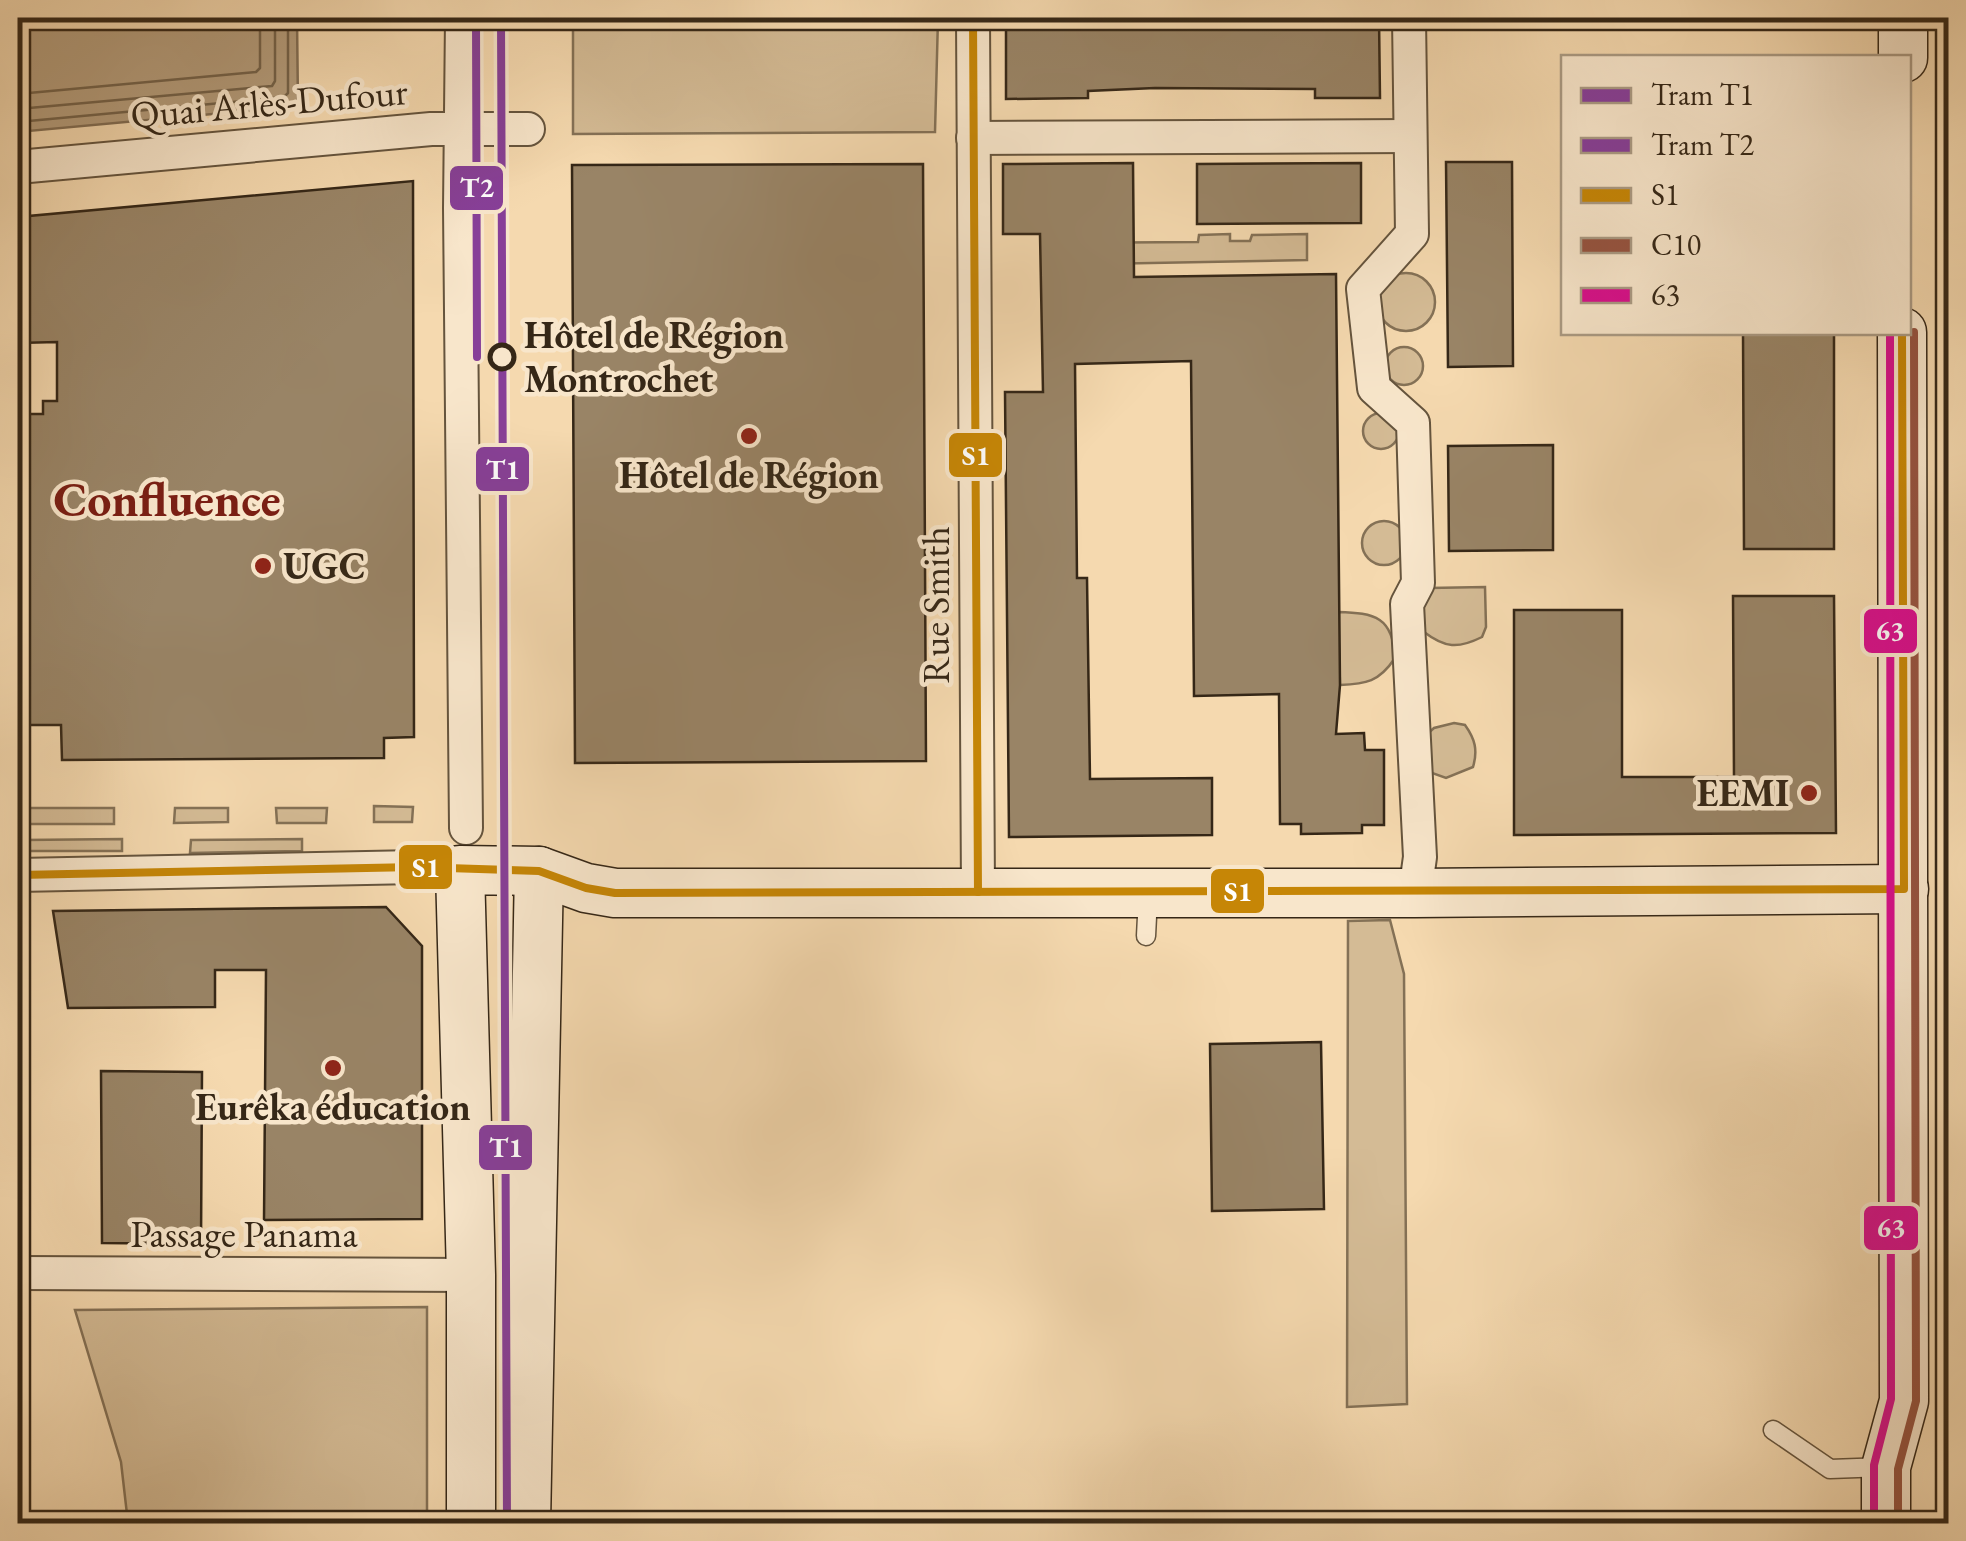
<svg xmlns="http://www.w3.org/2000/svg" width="1966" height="1541" font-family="'EB Garamond',serif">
	<rect width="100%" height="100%" fill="#f5d9af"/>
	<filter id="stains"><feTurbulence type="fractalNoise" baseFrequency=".002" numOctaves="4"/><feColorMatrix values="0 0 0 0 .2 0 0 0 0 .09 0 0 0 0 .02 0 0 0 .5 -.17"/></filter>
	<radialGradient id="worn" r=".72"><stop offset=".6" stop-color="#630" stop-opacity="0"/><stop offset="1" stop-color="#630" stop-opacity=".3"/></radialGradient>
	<!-- green -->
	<g fill="#d4bb95" stroke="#847156" stroke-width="2.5">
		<polygon points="573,18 938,18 935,132 573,134"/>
		<polygon points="1230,234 1230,241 1250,241 1252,235 1307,234 1307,260 1045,265 1045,243 1198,242 1199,235"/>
		<circle cx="1406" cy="302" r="29"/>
		<circle cx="1404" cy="366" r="19"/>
		<circle cx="1381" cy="431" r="18"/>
		<circle cx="1384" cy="543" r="22"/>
		<path d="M 1485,587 L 1486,627 L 1482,637 C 1458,649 1445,648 1424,632 L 1419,598 L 1429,588 Z"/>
		<path d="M 1338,612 C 1375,613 1393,617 1395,658 C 1379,682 1366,684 1340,685 Z"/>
		<path d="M 1454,723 L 1465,725 C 1475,739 1478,750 1473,767 L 1446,778 L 1432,773 L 1424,764 L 1425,736 L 1434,728 Z"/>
		<polygon points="374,806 413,807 412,822 374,822"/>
		<rect x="24" y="808" width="90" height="16"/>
		<polygon points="175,808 228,808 228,822 174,823"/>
		<polygon points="276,808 327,808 326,823 277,823"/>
		<polygon points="122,839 122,851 24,851 24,840"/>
		<polygon points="302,839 302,851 190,853 191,840"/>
		<polygon points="1390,920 1404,974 1407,1404 1347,1407 1348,921"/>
		<polygon points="427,1307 427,1523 128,1523 121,1462 75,1310"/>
	</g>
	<!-- water -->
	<polygon fill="#b49c7b" stroke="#816d53" stroke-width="2.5" points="18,18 297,18 298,106 18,132"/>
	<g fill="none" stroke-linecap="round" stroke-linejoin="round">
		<!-- shore -->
		<g stroke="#746249" stroke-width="2.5">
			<polyline points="18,94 256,72 260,68 260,18"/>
			<polyline points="18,109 272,86 275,81 275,18"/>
			<polyline points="18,122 284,97 288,93 288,18"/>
		</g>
	</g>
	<!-- building -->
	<g fill="#998466" stroke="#352717" stroke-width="2.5">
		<polygon points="1006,18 1088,18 1088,24 1184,25 1270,24 1315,22 1315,18 1379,18 1380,98 1315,98 1315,89 1155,88 1088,91 1088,98 1006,99"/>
		<polygon points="1446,162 1512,162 1513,366 1448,367"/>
		<polygon points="1133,163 1134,277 1336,274 1340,685 1336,734 1364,733 1365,750 1384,750 1384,825 1362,825 1362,833 1301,834 1301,824 1280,824 1279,694 1194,696 1191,361 1075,364 1077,578 1087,578 1090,779 1212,778 1212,835 1009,837 1005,392 1043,392 1040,234 1003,234 1003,164"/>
		<polygon points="1361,163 1361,223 1197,224 1197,164"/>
		<polygon points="923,164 926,761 575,763 572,165"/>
		<polygon points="413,181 414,737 384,738 384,758 62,760 61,725 19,725 18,414 43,414 43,401 57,401 57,342 18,343 18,217"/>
		<polygon points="1743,332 1834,332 1834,549 1744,549"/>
		<polygon points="1553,445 1553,550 1449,551 1448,446"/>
		<polygon points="1733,596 1834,596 1836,833 1514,835 1514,610 1622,610 1622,777 1734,777"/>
		<polygon points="386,907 422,946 422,1219 264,1220 266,970 215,970 215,1007 68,1008 53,911"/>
		<polygon points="1321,1042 1324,1209 1212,1211 1210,1044"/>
		<polygon points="101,1071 202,1072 201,1244 102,1243"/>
	</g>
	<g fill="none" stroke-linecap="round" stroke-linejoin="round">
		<!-- lane casing -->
		<g stroke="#65543d" stroke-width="21">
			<g id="lane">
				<polyline points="1146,936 1148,897"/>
				<polyline points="1773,1430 1830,1469 1885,1467"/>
			</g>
		</g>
		<!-- street casing -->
		<g stroke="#65543d" stroke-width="36">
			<g id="street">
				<polyline points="462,18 460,208 466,828"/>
				<polyline points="973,18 978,892"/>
				<polyline points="1409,18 1412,234 1363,289 1374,388 1413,423 1418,583 1407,604 1420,857 1415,893"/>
				<polyline points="973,138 1410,136"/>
				<polyline points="18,167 431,129 528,129"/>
				<polyline points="18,875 416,867 460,870"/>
				<polyline points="18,1273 471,1275"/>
			</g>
		</g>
		<!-- secondary casing -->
		<g stroke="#352717" stroke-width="51">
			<g id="secondary">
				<polyline points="1903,58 1903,18"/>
				<polyline points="471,1524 471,1275 460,870 539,871 586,888 615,893 1415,893 1904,889"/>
				<polyline points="526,1524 539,871"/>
				<polyline points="1886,1524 1886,1467 1904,1401 1902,332"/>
			</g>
		</g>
		<!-- lane -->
		<use href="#lane" stroke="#f8e6cb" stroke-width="18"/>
		<!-- street -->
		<use href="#street" stroke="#f8e6cb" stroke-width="32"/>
		<!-- secondary -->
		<use href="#secondary" stroke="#f8e6cb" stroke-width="48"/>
		<!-- bus-1 casing -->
		<g stroke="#f8e6cb" stroke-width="15">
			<g id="bus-1">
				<polyline points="973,18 978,892"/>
				<polyline points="18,875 416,867 539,871 586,888 615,893 1904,889 1902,332"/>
			</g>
		</g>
		<!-- bus-2 casing -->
		<g stroke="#f8e6cb" stroke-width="15">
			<polyline id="bus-2" points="1898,1524 1898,1469 1916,1401 1914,332"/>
		</g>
		<!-- bus-3 casing -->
		<g stroke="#f8e6cb" stroke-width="15">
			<polyline id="bus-3" points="1874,1524 1874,1465 1891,1399 1890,332"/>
		</g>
		<!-- bus-1 -->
		<use href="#bus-1" stroke="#c68606" stroke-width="8"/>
		<!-- bus-2 -->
		<use href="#bus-2" stroke="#965340" stroke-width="8"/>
		<!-- bus-3 -->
		<use href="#bus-3" stroke="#d80d8c" stroke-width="8"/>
		<!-- tram-1 casing -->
		<g stroke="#f8e6cb" stroke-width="15">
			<polyline id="tram-1" points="501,18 507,1524"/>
		</g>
		<!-- tram-2 casing -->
		<g stroke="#f8e6cb" stroke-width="15">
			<polyline id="tram-2" points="476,18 477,357"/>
		</g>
		<!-- tram-1 -->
		<use href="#tram-1" stroke="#873f98" stroke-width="8"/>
		<!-- tram-2 -->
		<use href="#tram-2" stroke="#873f98" stroke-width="8"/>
	</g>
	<!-- markers -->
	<circle fill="#f8e6cb" stroke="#352717" stroke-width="5" cx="502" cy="357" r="12"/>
	<g fill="#8f2418" stroke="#f8e6cb" stroke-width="4">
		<circle cx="749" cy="436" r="10"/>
		<circle cx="263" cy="566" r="10"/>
		<circle cx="1809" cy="793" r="10"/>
		<circle cx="333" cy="1068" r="10"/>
	</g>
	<g text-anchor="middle" stroke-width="9" stroke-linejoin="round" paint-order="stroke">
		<!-- street labels -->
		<g font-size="38" fill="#352717" stroke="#f8e6cb">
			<text transform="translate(269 103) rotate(-5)" y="13">Quai Arlès-Dufour</text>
			<text transform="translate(936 605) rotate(-90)" y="13">Rue Smith</text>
			<text x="244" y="1247">Passage Panama</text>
		</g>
		<!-- stop labels -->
		<g font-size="38" font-weight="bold" fill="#352717" stroke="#f8e6cb" text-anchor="start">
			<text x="524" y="348">Hôtel de Région<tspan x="524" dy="44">Montrochet</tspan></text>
		</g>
		<!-- poi labels -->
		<g font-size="38" font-weight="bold" fill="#352717" stroke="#f8e6cb">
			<text x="749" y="488">Hôtel de Région</text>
			<text x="283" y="579" text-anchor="start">UGC</text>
			<text x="1789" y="806" text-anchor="end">EEMI</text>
			<text x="333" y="1120">Eurêka éducation</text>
		</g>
		<!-- district labels -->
		<g font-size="48" font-weight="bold" fill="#7a1f14" stroke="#f8e6cb">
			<text x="167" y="516">Confluence</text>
		</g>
	</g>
	<g stroke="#f8e6cb" stroke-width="4">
		<rect x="448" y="164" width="57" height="48" rx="10" fill="#873f98"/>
		<rect x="947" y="431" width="57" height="48" rx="10" fill="#c68606"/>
		<rect x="474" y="445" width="57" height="48" rx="10" fill="#873f98"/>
		<rect x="1862" y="607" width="57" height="48" rx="10" fill="#d80d8c"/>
		<rect x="397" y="843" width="57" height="48" rx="10" fill="#c68606"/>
		<rect x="1209" y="867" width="57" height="48" rx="10" fill="#c68606"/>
		<rect x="477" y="1123" width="57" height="49" rx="10" fill="#873f98"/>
		<rect x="1862" y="1204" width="58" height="48" rx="10" fill="#d80d8c"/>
	</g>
	<g font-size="28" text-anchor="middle" font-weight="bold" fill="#fff">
		<text x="477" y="197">T2</text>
		<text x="976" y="465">S1</text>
		<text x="503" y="479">T1</text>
		<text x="1890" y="640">63</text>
		<text x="426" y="877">S1</text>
		<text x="1238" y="901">S1</text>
		<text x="506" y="1157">T1</text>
		<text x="1891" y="1237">63</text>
	</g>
	<!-- margin -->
	<rect width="1966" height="1541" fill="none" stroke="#f5d9af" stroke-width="60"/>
	<rect x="20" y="20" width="1926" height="1501" fill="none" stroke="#352717" stroke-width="5"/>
	<rect x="30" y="30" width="1906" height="1481" fill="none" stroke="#352717" stroke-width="2.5"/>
	<!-- legend -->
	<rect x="1561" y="55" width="350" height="280" fill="#f8e6cb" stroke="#aa9a83" stroke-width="2.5"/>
	<rect x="1581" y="88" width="50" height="15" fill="#873f98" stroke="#aa9a83" stroke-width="2.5"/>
	<text x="1651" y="105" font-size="30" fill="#352717">Tram T1</text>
	<rect x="1581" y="138" width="50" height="15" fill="#873f98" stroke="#aa9a83" stroke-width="2.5"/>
	<text x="1651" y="155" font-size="30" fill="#352717">Tram T2</text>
	<rect x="1581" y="188" width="50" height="15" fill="#c68606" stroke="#aa9a83" stroke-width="2.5"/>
	<text x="1651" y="205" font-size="30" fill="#352717">S1</text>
	<rect x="1581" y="238" width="50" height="15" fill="#965340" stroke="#aa9a83" stroke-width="2.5"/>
	<text x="1651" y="255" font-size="30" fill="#352717">C10</text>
	<rect x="1581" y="288" width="50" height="15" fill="#d80d8c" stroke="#aa9a83" stroke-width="2.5"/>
	<text x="1651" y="305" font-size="30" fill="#352717">63</text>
	<rect width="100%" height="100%" filter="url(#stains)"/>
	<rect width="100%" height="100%" fill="url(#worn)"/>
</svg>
